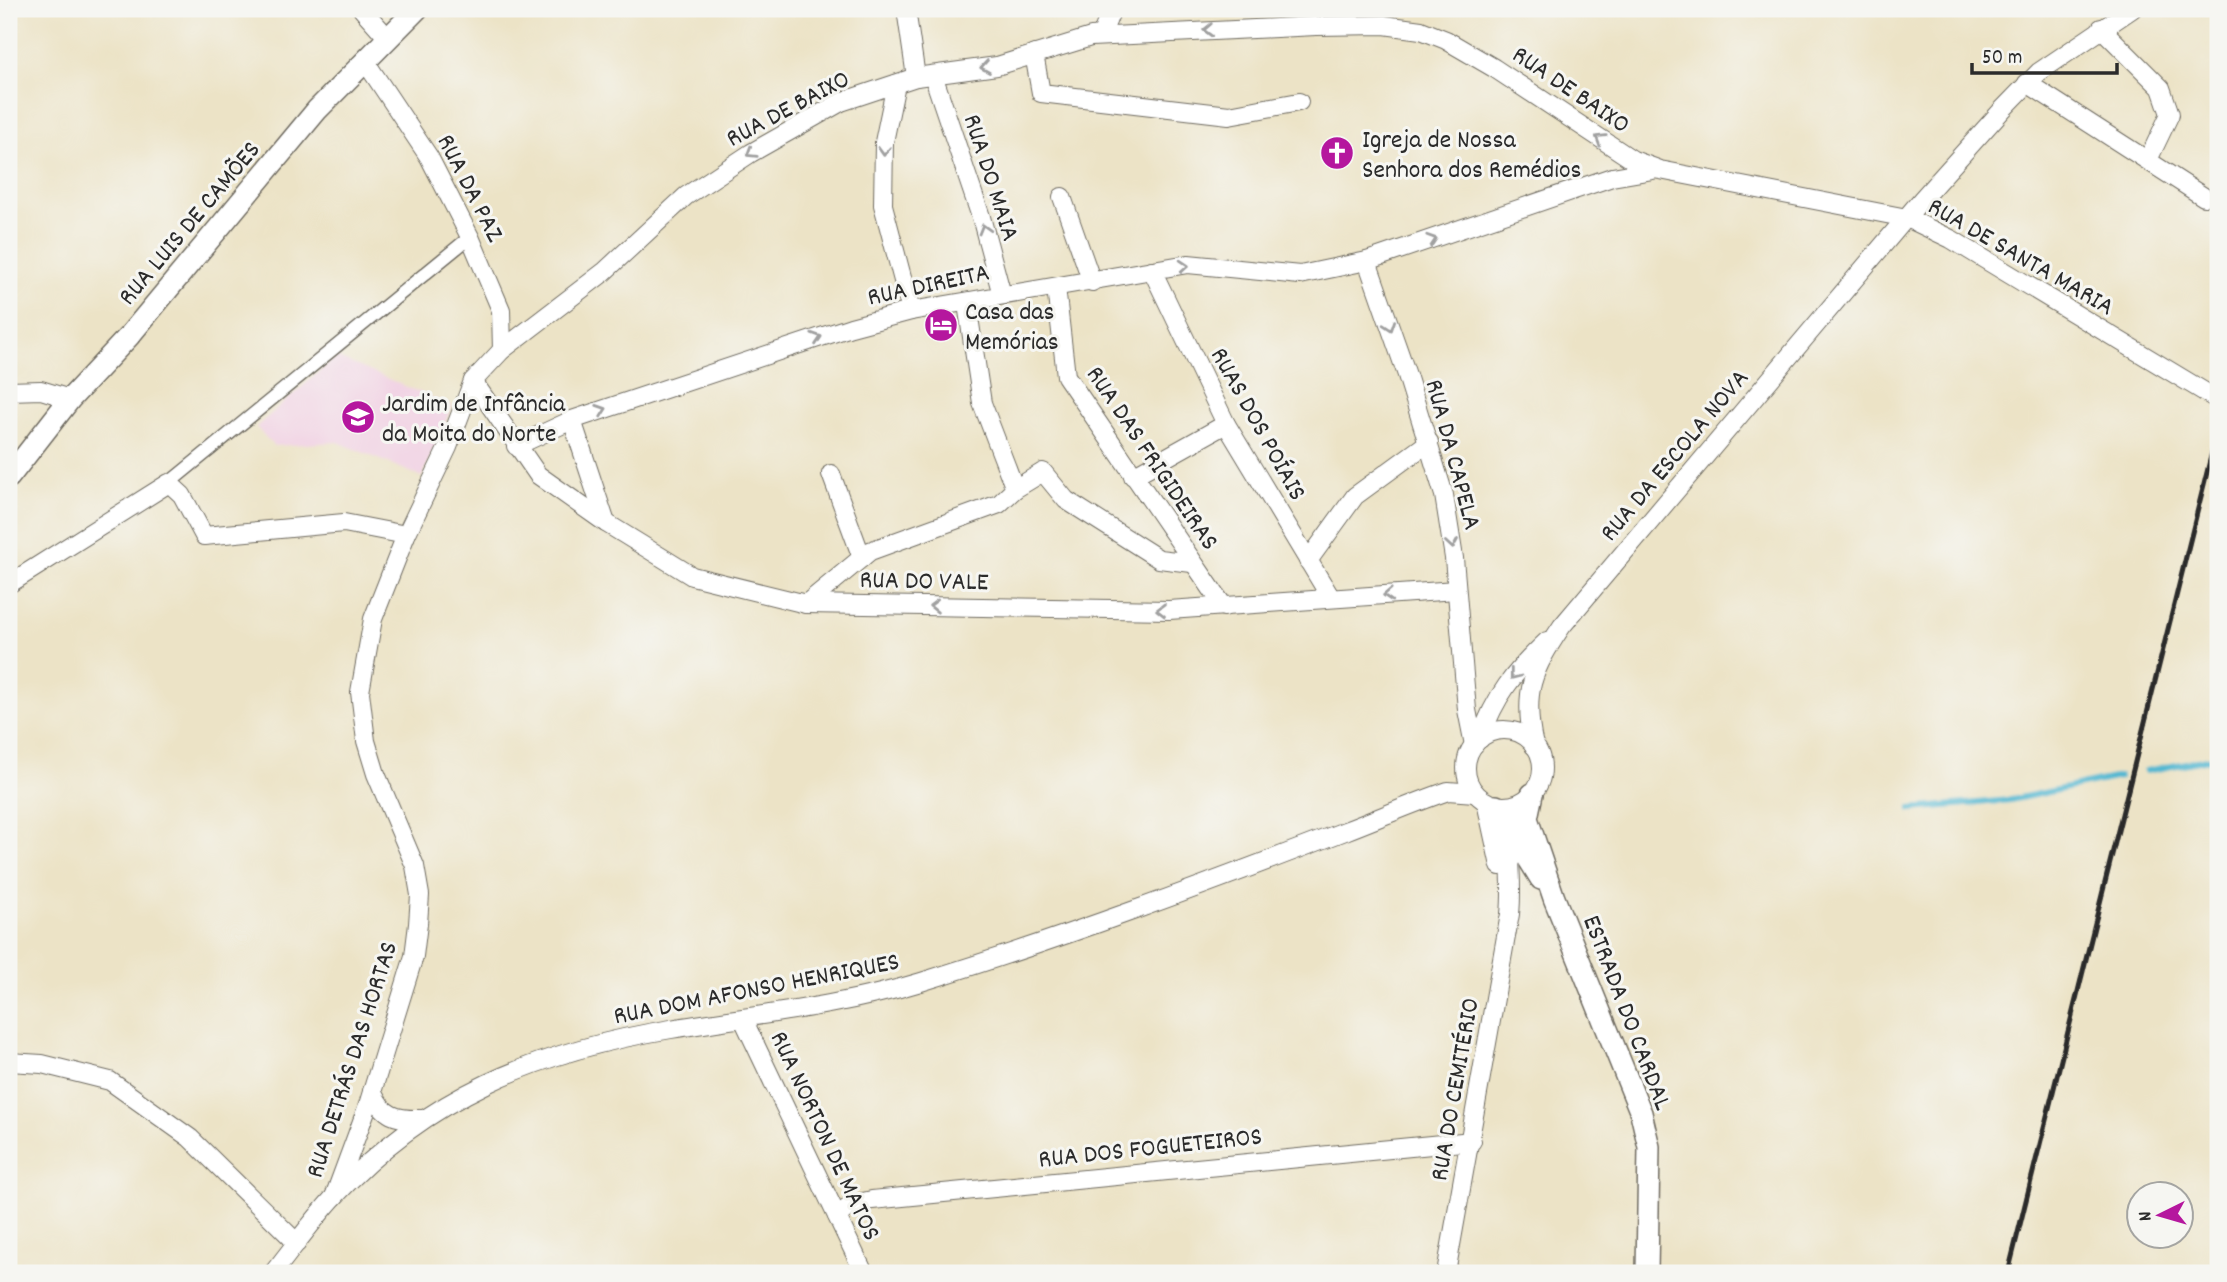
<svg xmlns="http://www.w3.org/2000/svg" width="2227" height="1282" font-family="Dekko,sans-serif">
	<rect width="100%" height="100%" fill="#f6f6f2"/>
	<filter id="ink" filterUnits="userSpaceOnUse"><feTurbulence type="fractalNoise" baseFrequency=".0143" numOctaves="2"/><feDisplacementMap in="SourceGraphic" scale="14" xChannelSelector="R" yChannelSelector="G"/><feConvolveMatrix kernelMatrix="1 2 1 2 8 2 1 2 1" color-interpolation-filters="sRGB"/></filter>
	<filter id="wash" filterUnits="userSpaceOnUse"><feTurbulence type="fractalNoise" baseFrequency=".00686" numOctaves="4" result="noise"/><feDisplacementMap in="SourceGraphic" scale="28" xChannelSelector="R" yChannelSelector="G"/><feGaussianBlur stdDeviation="1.57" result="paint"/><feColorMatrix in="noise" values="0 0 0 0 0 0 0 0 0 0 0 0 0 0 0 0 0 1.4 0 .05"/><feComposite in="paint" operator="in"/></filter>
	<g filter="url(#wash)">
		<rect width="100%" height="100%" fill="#ece3c6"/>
		<!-- built -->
		<polygon fill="#f1d0e3" points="336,357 452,406 422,477 338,442 274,446 256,427"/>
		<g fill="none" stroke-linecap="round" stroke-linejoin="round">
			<!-- stream -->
			<g stroke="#53b8d1" stroke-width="6">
				<polyline points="2146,771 2218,757"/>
				<polyline points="1911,809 2010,800 2119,777"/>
			</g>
		</g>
	</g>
	<g filter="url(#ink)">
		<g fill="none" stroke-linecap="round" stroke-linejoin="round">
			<!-- pedestrian casing -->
			<g stroke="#6f6b61" stroke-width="15">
				<polyline id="pedestrian" points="169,483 470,237"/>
			</g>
			<!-- minor casing -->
			<g stroke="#6f6b61" stroke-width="20">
				<g id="minor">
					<polyline points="362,9 387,37"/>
					<polyline points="906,9 916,77"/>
					<polyline points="2101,28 2161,88 2170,114 2148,160"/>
					<polyline points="1101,36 1112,9"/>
					<polyline points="1034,54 1041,93 1229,115 1299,102"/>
					<polyline points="365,61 429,157 470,237 501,310 502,350"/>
					<polyline points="933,75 981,217 1002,295"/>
					<polyline points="2027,83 2204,197"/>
					<polyline points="896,84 884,142 883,205 911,311"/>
					<polyline points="1062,197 1092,282"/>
					<polyline points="1367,261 1407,375 1444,495 1454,558 1467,710 1474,745"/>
					<polyline points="1152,270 1226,424 1331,598"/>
					<polyline points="1056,287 1066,376 1224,607"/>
					<polyline points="473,381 538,475 606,523 692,576 806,604 1169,610 1456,590"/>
					<polyline points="9,391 41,390 70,399"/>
					<polyline points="572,420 606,523"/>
					<polyline points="516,446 572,420 851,327 911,311 1188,264 1300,275 1367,261 1612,177 1653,170"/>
					<polyline points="831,474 862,558"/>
					<polyline points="1133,476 1226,424"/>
					<polyline points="1015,489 1043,472 1066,500 1159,559 1192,563"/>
					<polyline points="1308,561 1355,496 1429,442"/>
					<polyline points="9,584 169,483 182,495 204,536 344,523 406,535"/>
					<polyline points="806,604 870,551 999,504 1015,489 982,403 967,304"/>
					<circle cx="1504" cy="768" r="38"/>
					<path d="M 1480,739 C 1495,696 1514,672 1547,641"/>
					<path d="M 1534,746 C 1522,692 1532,671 1562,626 L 1922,199 L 2003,109 L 2039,72 L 2132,9"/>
					<polyline points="1486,802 1500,866"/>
					<polyline points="743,1019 864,1273"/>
					<polyline points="9,1062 42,1064 110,1081 190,1138 297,1243"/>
					<path d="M 372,1091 C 383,1116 396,1120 422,1119"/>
					<polyline points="334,1197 368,1105 414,956 418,924 420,895 415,866 376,774 366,741 360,692 373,619 406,535 448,447 473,381 502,350 604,272 686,196 751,153 841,102 916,77 997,66 1091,37 1316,26 1384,25 1421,30 1446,40 1494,68 1633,160 1660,170 1907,218 1951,239 2218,400"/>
					<polyline points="837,1216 853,1204 872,1200 1472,1141"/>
					<path d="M 273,1273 C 293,1248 312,1221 334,1197 C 427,1096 538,1051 671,1029 C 755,1015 839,1007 921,982 C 1064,938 1205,885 1345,831 C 1379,818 1413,803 1448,791 L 1475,793"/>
					<path d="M 1446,1273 L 1510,914 C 1514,877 1506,843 1510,806"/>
				</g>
			</g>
			<!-- tertiary casing -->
			<g stroke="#6f6b61" stroke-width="24">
				<g id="tertiary">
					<polyline points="9,477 70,399 129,336 317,110 417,9"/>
					<polyline points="1532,794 1527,818 1554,898 1641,1113 1649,1147 1647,1273"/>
					<polyline points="1496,806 1541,879"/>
				</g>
			</g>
			<!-- pedestrian -->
			<use href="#pedestrian" stroke="#fff" stroke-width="12"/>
			<!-- minor -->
			<use href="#minor" stroke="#fff" stroke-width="18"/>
			<!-- tertiary -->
			<use href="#tertiary" stroke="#fff" stroke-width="21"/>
			<!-- rail -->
			<polyline stroke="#2b2b2b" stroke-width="5" points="2008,1273 2218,428"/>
		</g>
		<!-- one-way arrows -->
		<defs><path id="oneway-chevron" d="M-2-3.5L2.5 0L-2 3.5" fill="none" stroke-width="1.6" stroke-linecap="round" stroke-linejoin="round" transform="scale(1.75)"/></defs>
		<g stroke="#a0a0a0">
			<use href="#oneway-chevron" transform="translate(1208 30) rotate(178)"/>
			<use href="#oneway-chevron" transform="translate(985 67) rotate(171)"/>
			<use href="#oneway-chevron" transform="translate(1600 139) rotate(-148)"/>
			<use href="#oneway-chevron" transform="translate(884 151) rotate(92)"/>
			<use href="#oneway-chevron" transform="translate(751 153) rotate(148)"/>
			<use href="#oneway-chevron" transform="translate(984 229) rotate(-106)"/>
			<use href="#oneway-chevron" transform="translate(1432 240) rotate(-18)"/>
			<use href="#oneway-chevron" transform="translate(1184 266) rotate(-4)"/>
			<use href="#oneway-chevron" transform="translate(1390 326) rotate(71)"/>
			<use href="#oneway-chevron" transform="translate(817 338) rotate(-18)"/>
			<use href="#oneway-chevron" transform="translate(602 410) rotate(-19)"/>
			<use href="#oneway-chevron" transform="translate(1452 544) rotate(81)"/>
			<use href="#oneway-chevron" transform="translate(1388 595) rotate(177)"/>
			<use href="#oneway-chevron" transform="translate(934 606) rotate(-179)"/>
			<use href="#oneway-chevron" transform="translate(1161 610) rotate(-180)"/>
			<use href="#oneway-chevron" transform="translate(1514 675) rotate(128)"/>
		</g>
	</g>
	<!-- icons -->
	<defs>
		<g id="church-disc" transform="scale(1.75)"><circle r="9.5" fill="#b5179e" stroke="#f6f6f2"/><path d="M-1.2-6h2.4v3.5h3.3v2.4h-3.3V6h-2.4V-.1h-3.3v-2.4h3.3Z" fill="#fff"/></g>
		<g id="hotel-disc" transform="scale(1.75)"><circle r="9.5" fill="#b5179e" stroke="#f6f6f2"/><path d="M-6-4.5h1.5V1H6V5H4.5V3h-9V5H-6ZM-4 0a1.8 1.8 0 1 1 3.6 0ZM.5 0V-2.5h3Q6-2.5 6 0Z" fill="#fff"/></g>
		<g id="school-disc" transform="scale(1.75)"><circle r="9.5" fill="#b5179e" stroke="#f6f6f2"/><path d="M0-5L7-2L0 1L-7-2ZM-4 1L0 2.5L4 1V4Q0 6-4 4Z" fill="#fff"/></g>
	</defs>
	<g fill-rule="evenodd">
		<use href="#church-disc" x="1337" y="153"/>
		<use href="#hotel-disc" x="941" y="325"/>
		<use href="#school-disc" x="358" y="417"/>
	</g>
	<g text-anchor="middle" stroke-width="6" stroke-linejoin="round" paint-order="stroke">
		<!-- street labels -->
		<g font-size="26" fill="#2b2b2b" stroke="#f6f6f2">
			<text transform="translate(1572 88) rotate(34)" y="9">RUA DE BAIXO</text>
			<text transform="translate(787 107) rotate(-28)" y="9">RUA DE BAIXO</text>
			<text transform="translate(993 177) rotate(72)" y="9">RUA DO MAIA</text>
			<text transform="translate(472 187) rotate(63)" y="9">RUA DA PAZ</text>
			<text transform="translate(188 222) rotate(-50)" y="9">RUA LUIS DE CAMÕES</text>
			<text transform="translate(2022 255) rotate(30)" y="9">RUA DE SANTA MARIA</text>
			<text transform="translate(928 283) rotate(-12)" y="9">RUA DIREITA</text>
			<text transform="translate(1260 423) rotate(61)" y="9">RUAS DOS POÍAIS</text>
			<text transform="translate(1455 454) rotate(75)" y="9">RUA DA CAPELA</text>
			<text transform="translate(1673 454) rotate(-50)" y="9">RUA DA ESCOLA NOVA</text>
			<text transform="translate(1154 457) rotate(56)" y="9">RUA DAS FRIGIDEIRAS</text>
			<text transform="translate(924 579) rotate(1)" y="9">RUA DO VALE</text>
			<text transform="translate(756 987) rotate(-11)" y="9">RUA DOM AFONSO HENRIQUES</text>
			<text transform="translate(1629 1012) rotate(69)" y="9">ESTRADA DO CARDAL</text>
			<text transform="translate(350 1059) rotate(-72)" y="9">RUA DETRÁS DAS HORTAS</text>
			<text transform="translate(1453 1089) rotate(-80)" y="9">RUA DO CEMITÉRIO</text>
			<text transform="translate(827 1135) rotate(65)" y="9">RUA NORTON DE MATOS</text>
			<text transform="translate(1150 1146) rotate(-6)" y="9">RUA DOS FOGUETEIROS</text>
		</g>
		<!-- poi labels -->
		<g font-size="26" fill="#2b2b2b" stroke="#f6f6f2" text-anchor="start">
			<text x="1362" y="147">Igreja de Nossa<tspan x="1362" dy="30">Senhora dos Remédios</tspan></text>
			<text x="965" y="319">Casa das<tspan x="965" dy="30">Memórias</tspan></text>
			<text x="382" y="411">Jardim de Infância<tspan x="382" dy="30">da Moita do Norte</tspan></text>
		</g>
	</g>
	<!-- margin -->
	<rect width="2227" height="1282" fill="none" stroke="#f6f6f2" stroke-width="35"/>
	<!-- north arrow -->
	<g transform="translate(2160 1215) rotate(265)"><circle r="33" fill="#f6f6f2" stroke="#a5a5a2" stroke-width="2"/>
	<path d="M0-5L12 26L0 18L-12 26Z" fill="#b5179e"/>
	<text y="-10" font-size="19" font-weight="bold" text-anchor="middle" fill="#2b2b2b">N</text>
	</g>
	<!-- scale -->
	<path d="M1972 63v10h145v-10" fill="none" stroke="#2b2b2b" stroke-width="3.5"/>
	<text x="1982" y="63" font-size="21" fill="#2b2b2b" stroke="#f6f6f2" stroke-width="5" paint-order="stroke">50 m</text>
</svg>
